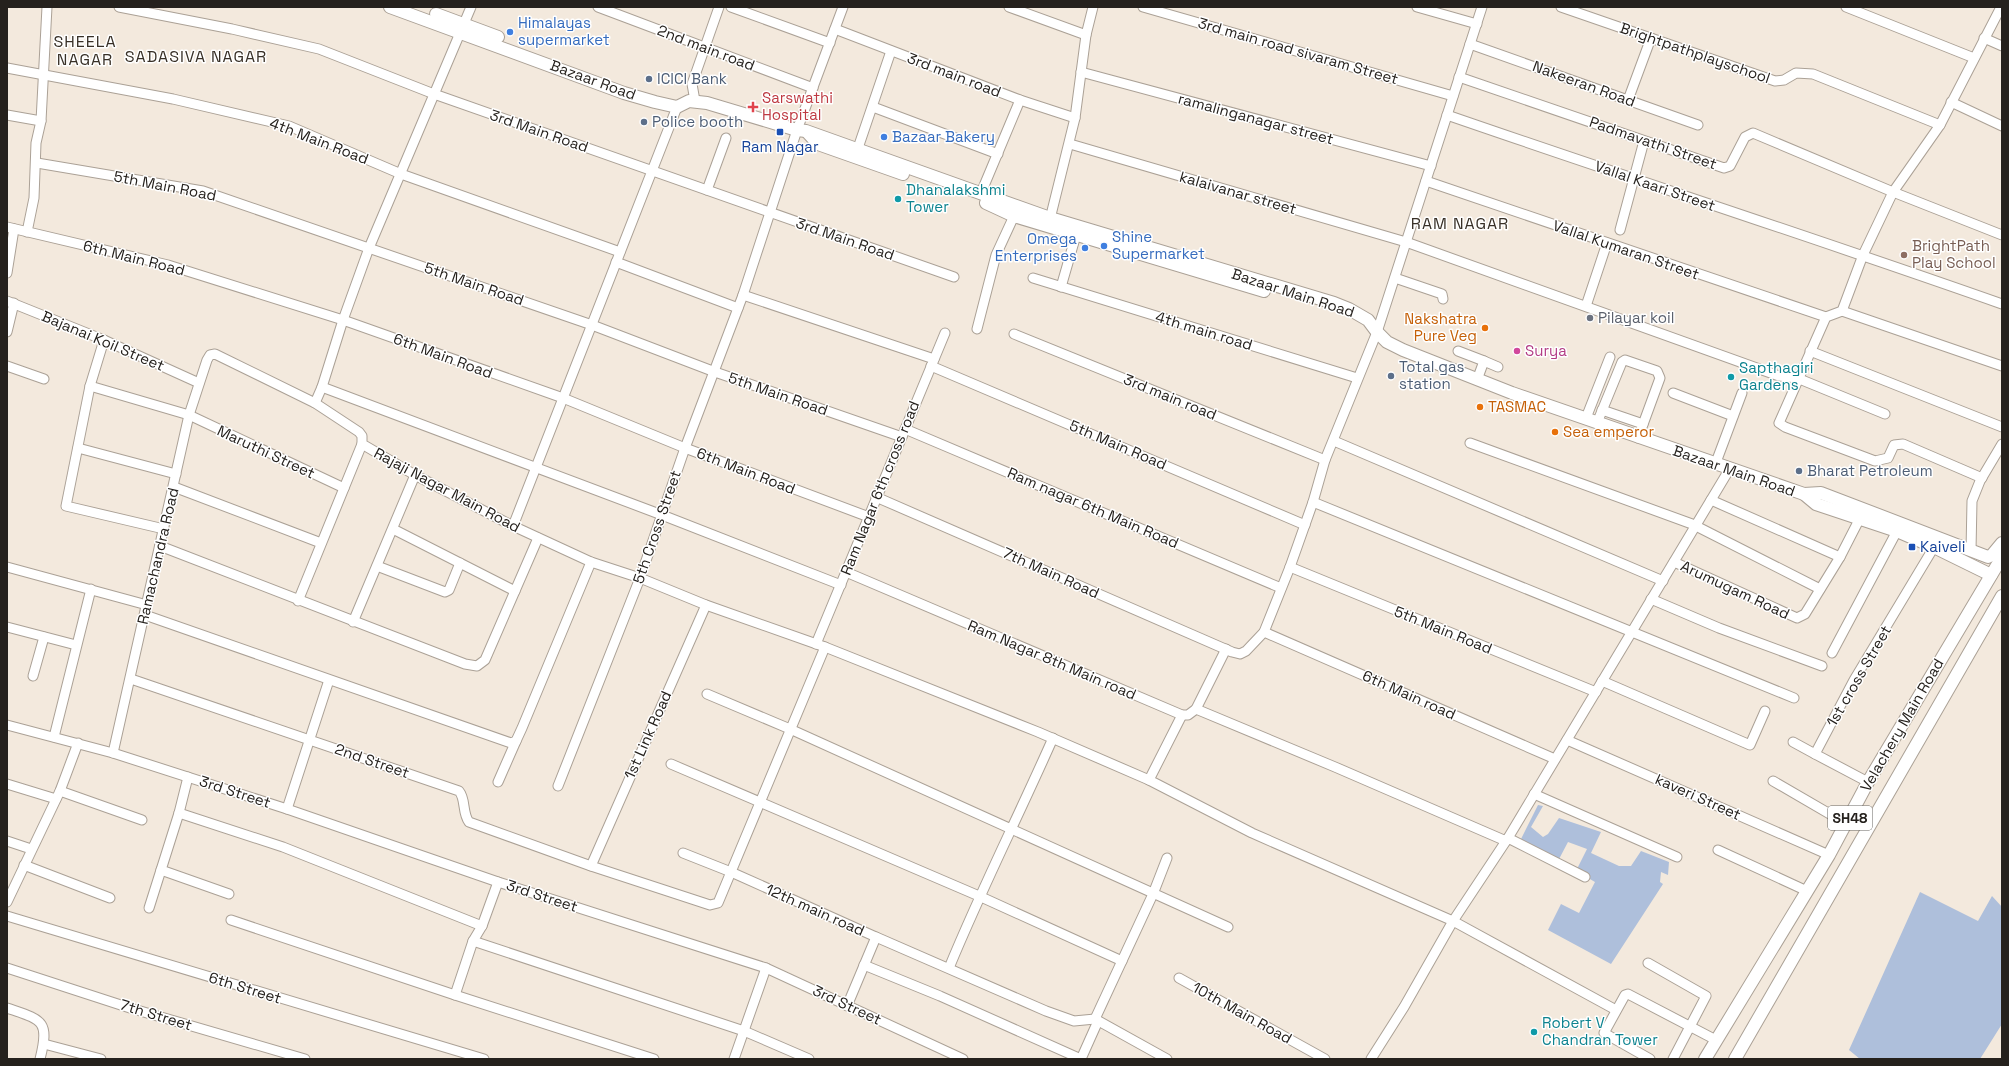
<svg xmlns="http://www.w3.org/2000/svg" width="2009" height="1066" font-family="'Space Grotesk',sans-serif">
	<rect width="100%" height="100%" fill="#f3e9dd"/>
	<!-- water -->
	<g fill="#aebfdb">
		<polygon points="1538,805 1543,806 1531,827 1543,837 1548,834 1559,818 1601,832 1591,853 1619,866 1631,866 1641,851 1669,862 1668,875 1661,872 1660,882 1663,884 1611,964 1548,930 1561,904 1579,913 1595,882 1576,871 1587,849 1568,842 1558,861 1521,839"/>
		<polygon points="1920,892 1978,921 1992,896 2002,907 2002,1024 1980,1059 1860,1059 1849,1050"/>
	</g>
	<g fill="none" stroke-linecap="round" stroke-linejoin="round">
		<!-- minor casing -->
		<g stroke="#aba196" stroke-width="11">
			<g id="minor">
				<polyline points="119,7 232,29 319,49 434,94 954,277"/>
				<polyline points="598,7 813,88"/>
				<polyline points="731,7 830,43"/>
				<polyline points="1009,7 1086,35"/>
				<polyline points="1143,7 1453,96"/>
				<polyline points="1417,7 1477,24"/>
				<polyline points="1561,7 1775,81 1784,80 1796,73 1813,74 1940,125"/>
				<polyline points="1846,7 1974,58"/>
				<polyline points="835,29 1020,100 1075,118"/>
				<polyline points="1984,38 2002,46"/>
				<polyline points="1470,44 1698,125"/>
				<polyline points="7,68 173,99 289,126 401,174 620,252"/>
				<polyline points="1081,72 1431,166"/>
				<polyline points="1459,77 1724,168 1730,166 1745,137 1753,133 1893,192 2002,235"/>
				<polyline points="1628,100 1651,38"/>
				<polyline points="695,101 692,84 719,7"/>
				<polyline points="1951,102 2002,126"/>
				<polyline points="873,107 998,154"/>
				<polyline points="7,115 41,121"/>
				<path d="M 1447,115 C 1632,179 1818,239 2002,304"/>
				<polyline points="1070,144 1406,242 1779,376 1797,378 1885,414"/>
				<polyline points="858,148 891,51"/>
				<polyline points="37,163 203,191 592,325 715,372 902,437"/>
				<polyline points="1426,181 1826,317"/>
				<polyline points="707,190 726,138"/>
				<polyline points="981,193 1020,100"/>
				<polyline points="1049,223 1075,118 1086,35 1093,7"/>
				<polyline points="7,227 168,265 343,320 563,398 685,448 869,517"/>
				<polyline points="1620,230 1644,141"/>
				<polyline points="27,232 34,198 36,143 41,121 47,7"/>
				<polyline points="616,262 738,308"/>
				<polyline points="7,273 14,229"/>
				<polyline points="1033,278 1357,378"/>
				<polyline points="1395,278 1442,294 1443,299"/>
				<polyline points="1061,287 1076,235"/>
				<polyline points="743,295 934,359"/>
				<polyline points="7,301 104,340 199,383"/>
				<polyline points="1586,306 1607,243"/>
				<polyline points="1842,311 2002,366"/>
				<polyline points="977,329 996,255 1014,216"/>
				<polyline points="7,332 14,303"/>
				<polyline points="1014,334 1325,460"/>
				<polyline points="104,340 90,386 66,506 164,529"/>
				<polyline points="1458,351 1484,361"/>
				<polyline points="1810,351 2002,427"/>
				<polyline points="7,366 44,379"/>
				<polyline points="931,366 1305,525"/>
				<polyline points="1477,380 1484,361 1498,367"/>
				<polyline points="90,386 189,415 344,488"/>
				<polyline points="322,387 662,515 841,585"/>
				<polyline points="1673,393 1733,416"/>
				<polyline points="315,403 322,387 343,320 369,248 471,7"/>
				<polyline points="1602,410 1643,424"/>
				<polyline points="1586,418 1610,357"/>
				<polyline points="1597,423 1622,362 1625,360 1657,371 1660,378 1638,438"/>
				<polyline points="905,429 1281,588"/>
				<polyline points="1334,441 1663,581"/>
				<polyline points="1470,443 1692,524 1820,589"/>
				<polyline points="78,448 176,474"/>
				<polyline points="1715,465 1742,393"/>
				<polyline points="1982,478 1903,444 1894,445 1888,458 1875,461 1785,427 1779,423 1826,317 1842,311 1863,255 1893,192 1940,125 2001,7"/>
				<polyline points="174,487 321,543"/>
				<polyline points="876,497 1232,652 1240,654 1246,651 1264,632 1290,567 1313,502 1325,460 1377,332 1482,7"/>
				<polyline points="1313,502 1794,698"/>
				<polyline points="513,526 677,107"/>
				<polyline points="393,529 515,591"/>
				<polyline points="160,546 465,664 477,666 485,660 538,538"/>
				<polyline points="1971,551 1972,501 1980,481 2002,444"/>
				<polyline points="1840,557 1860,518"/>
				<polyline points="1674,562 1797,618 1805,614 1840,557 1711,500"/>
				<polyline points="377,566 445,592 449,590 460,563"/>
				<polyline points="7,567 147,605"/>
				<polyline points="1290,567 1596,692"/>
				<polyline points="846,572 1182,715 1188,715 1196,709 1226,649"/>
				<polyline points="1651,599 1719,628 1822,666"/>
				<polyline points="298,601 362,444"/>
				<polyline points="145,615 511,743 516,741 522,728 591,562"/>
				<polyline points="353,622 415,475"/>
				<polyline points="7,627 76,645"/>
				<polyline points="1264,632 1555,759"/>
				<polyline points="816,644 945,333"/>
				<polyline points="825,647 1038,732 1149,780"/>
				<polyline points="1832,653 1897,531"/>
				<polyline points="33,676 44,637"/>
				<polyline points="1602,681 1750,745 1765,711"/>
				<polyline points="707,694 790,729 1228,927"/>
				<polyline points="1196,709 1335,767 1506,841"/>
				<polyline points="1182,715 1149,780 1252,833 1453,921 1616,1010"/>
				<polyline points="7,725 113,753 287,809 498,882 766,968 963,1059"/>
				<polyline points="54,737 91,589"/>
				<polyline points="1567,740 1829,855"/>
				<polyline points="1793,742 1815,754"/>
				<path d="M 113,753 L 189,415 L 207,360 L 210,355 L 215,354 L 315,403 L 359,432 L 362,436 L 362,444 L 415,475 L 513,526 L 591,562 L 640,578 L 706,605 L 825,647 L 718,903 L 710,905 L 591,866 L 469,822 C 462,813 466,799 459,791 L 131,679"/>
				<polyline points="671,764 979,896 1122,961"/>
				<polyline points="188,777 179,813 161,870 229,894"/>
				<polyline points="1773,781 1847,824"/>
				<polyline points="498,782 516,741"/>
				<polyline points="1868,782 1815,754 1854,680 1934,547"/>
				<polyline points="7,784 56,799"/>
				<polyline points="558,786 640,578 685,448 743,295 797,130 843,7"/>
				<polyline points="60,791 142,820"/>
				<polyline points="1534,794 1677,857"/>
				<polyline points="287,809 329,680"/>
				<polyline points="179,813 283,847 482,926"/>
				<polyline points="1508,838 1585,877"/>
				<polyline points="7,841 31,849"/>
				<polyline points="1718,850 1807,891"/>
				<polyline points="683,853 731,872 876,937 847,1006"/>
				<polyline points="24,865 110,898"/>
				<polyline points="591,866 706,605"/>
				<polyline points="7,902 60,791 78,743"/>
				<polyline points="149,908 161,870"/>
				<polyline points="7,916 484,1059"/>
				<polyline points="231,920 455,995 654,1059"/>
				<polyline points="876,937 1046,1011 1074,1021 1095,1019 1167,1059"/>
				<polyline points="473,941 744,1031 809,1059"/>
				<polyline points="1648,963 1706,996 1673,1059"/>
				<polyline points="864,965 940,996 1081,1059"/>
				<polyline points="7,968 130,1008 305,1059"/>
				<path d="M 949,968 C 981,890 1019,815 1053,738"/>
				<polyline points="1179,978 1325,1059"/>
				<polyline points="455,995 473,941 482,926 498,882"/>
				<path d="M 7,1008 C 42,1020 50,1020 40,1059"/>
				<polyline points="1095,1019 1153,894 1167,858"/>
				<polyline points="44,1044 101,1059"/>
				<polyline points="734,1059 766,968"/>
				<polyline points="1081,1059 1098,1021"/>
				<polyline points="1371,1059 1404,1007 1453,921 1508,838 1729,470"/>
				<polyline points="1650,1059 1604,1033 1625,995 1628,994 1716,1040"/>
			</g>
		</g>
		<!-- major casing -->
		<g stroke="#aba196" stroke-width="14">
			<g id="major">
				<polyline points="390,7 624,93 655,102 677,107 689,101 707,103 797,130 806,131 1050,218 1334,303 1349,309 1368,320 1377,332 1387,342 1403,350 1512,393 1804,494 1816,504 1897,531 1934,547 1991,575"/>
				<polyline points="436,14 498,37"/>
				<polyline points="808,133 818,144 903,174"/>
				<polyline points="986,203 1014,216 1264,291"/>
				<polyline points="1804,494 1821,493 1988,557 1992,555 2002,543"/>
				<polyline points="1705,1059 1829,855 1868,782 2002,557"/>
				<polyline points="1735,1059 2002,596"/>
			</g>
		</g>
		<!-- minor -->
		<use href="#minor" stroke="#fff" stroke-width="9"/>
		<!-- major -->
		<use href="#major" stroke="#fff" stroke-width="12"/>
	</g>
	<!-- markers -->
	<g fill="#3f7fe0" stroke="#fff" stroke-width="1.5">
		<circle cx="510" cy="32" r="4"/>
		<circle cx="884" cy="137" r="4"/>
		<circle cx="1104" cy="246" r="4"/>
		<circle cx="1085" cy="248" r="4"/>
	</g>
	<g fill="#5c6f8a" stroke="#fff" stroke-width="1.5">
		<circle cx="649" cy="79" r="4"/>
		<circle cx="644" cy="122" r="4"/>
		<circle cx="1391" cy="376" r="4"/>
		<circle cx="1799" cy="471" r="4"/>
	</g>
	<path fill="#e0444e" stroke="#fff" stroke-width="1.5" d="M751 101h4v4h4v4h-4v4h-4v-4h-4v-4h4z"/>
	<g fill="#1a4fb4" stroke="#fff" stroke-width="1.5">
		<rect x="776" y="128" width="8" height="8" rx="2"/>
		<rect x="1908" y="543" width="8" height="8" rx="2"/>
	</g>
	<g fill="#0f9aa8" stroke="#fff" stroke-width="1.5">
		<circle cx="898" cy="199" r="4"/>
		<circle cx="1731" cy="377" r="4"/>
		<circle cx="1534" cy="1032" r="4"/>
	</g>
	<circle fill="#8d6e63" stroke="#fff" stroke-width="1.5" cx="1904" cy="255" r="4"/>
	<circle fill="#6b7280" stroke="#fff" stroke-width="1.5" cx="1590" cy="318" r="4"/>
	<g fill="#e8710a" stroke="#fff" stroke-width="1.5">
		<circle cx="1485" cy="328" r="4"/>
		<circle cx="1480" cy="407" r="4"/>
		<circle cx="1555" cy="432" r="4"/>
	</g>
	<circle fill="#d1479c" stroke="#fff" stroke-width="1.5" cx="1517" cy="351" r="4"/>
	<g text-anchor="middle" stroke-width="3" stroke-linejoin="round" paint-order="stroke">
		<!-- shield labels -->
		<rect fill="#fff" stroke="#666461" stroke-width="1" x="1828" y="806" width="44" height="24" rx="3"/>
		<g font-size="14" font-weight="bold" fill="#25211d">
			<text x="1850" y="823">SH48</text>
		</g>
		<!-- shop labels -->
		<g font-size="15" fill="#366cbe" stroke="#fff" text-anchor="start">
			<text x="518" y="28">Himalayas<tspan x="518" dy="17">supermarket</tspan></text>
			<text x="892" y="142">Bazaar Bakery</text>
			<text x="1112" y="242">Shine<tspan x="1112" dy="17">Supermarket</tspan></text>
			<text x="1077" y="244" text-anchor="end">Omega<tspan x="1077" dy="17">Enterprises</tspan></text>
		</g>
		<!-- street labels -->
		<g font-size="15" fill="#25211d" stroke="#fff">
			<text transform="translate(706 48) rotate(21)" y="5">2nd main road</text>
			<text transform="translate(1298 51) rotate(16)" y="5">3rd main road sivaram Street</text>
			<text transform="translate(1695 53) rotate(19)" y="5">Brightpathplayschool</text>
			<text transform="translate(954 75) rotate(21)" y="5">3rd main road</text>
			<text transform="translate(593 80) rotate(20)" y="5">Bazaar Road</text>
			<text transform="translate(1584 84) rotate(20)" y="5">Nakeeran Road</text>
			<text transform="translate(1256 119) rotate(15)" y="5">ramalinganagar street</text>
			<text transform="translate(539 131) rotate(19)" y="5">3rd Main Road</text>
			<text transform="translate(319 141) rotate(21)" y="5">4th Main Road</text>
			<text transform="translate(1653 143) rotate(19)" y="5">Padmavathi Street</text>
			<text transform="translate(165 186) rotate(11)" y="5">5th Main Road</text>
			<text transform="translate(1655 186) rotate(19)" y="5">Vallal Kaari Street</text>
			<text transform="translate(1238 193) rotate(16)" y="5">kalaivanar street</text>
			<text transform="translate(845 239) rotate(19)" y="5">3rd Main Road</text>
			<text transform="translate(1626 250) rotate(19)" y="5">Vallal Kumaran Street</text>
			<text transform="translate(134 258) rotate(14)" y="5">6th Main Road</text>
			<text transform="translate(474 284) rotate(19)" y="5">5th Main Road</text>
			<text transform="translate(1293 293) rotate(18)" y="5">Bazaar Main Road</text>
			<text transform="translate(1204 331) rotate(17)" y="5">4th main road</text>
			<text transform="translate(103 341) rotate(23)" y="5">Bajanai Koil Street</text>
			<text transform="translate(443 356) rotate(20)" y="5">6th Main Road</text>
			<text transform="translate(778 394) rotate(19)" y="5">5th Main Road</text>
			<text transform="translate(1170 397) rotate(22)" y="5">3rd main road</text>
			<text transform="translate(1118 445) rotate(23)" y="5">5th Main Road</text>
			<text transform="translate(266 452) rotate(25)" y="5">Maruthi Street</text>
			<text transform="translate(746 471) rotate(21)" y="5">6th Main Road</text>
			<text transform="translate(1734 471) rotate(19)" y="5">Bazaar Main Road</text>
			<text transform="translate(880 488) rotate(-68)" y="5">Ram Nagar 6th cross road</text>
			<text transform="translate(447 490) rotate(28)" y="5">Rajaji Nagar Main Road</text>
			<text transform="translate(1093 508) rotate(23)" y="5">Ram nagar 6th Main Road</text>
			<text transform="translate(657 527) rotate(-71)" y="5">5th Cross Street</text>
			<text transform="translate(158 556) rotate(-77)" y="5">Ramachandra Road</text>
			<text transform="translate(1051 573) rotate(24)" y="5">7th Main Road</text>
			<text transform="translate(1735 590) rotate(25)" y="5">Arumugam Road</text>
			<text transform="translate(1443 630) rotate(22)" y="5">5th Main Road</text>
			<text transform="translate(1052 660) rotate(23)" y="5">Ram Nagar 8th Main road</text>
			<text transform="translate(1859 676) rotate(-60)" y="5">1st cross Street</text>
			<text transform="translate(1409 695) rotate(24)" y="5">6th Main road</text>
			<text transform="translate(1902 725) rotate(-60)" y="5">Velachery Main Road</text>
			<text transform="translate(648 735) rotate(-66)" y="5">1st Link Road</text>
			<text transform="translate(372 761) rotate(19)" y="5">2nd Street</text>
			<text transform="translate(235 792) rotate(18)" y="5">3rd Street</text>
			<text transform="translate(1698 797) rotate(24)" y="5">kaveri Street</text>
			<text transform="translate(542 896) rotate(18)" y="5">3rd Street</text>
			<text transform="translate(815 910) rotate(24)" y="5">12th main road</text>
			<text transform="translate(245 988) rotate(17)" y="5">6th Street</text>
			<text transform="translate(847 1005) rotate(25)" y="5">3rd Street</text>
			<text transform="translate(1242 1013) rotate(29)" y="5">10th Main Road</text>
			<text transform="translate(156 1015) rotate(17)" y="5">7th Street</text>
		</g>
		<!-- service labels -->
		<g font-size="15" fill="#4e5e75" stroke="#fff" text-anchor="start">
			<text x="657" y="84">ICICI Bank</text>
			<text x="652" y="127">Police booth</text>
			<text x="1399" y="372">Total gas<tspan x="1399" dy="17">station</tspan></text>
			<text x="1807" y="476">Bharat Petroleum</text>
		</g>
		<!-- health labels -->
		<g font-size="15" fill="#be3a42" stroke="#fff" text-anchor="start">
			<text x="762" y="103">Sarswathi<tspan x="762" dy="17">Hospital</tspan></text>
		</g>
		<!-- transit labels -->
		<g font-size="15" fill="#164399" stroke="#fff">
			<text x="780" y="152">Ram Nagar</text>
			<text x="1920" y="552" text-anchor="start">Kaiveli</text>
		</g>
		<!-- culture labels -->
		<g font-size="15" fill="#0d838f" stroke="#fff" text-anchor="start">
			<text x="906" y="195">Dhanalakshmi<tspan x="906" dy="17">Tower</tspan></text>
			<text x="1739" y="373">Sapthagiri<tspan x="1739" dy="17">Gardens</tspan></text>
			<text x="1542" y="1028">Robert V<tspan x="1542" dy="17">Chandran Tower</tspan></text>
		</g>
		<!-- education labels -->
		<g font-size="15" fill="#785e54" stroke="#fff" text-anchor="start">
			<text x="1912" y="251">BrightPath<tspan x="1912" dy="17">Play School</tspan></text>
		</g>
		<!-- worship labels -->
		<g font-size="15" fill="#5b616d" stroke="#fff" text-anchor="start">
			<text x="1598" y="323">Pilayar koil</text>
		</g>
		<!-- food labels -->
		<g font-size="15" fill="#c56008" stroke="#fff" text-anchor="start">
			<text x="1477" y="324" text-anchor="end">Nakshatra<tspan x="1477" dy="17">Pure Veg</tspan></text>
			<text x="1488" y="412">TASMAC</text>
			<text x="1563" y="437">Sea emperor</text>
		</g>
		<!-- hotel labels -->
		<g font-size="15" fill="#b23c85" stroke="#fff" text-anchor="start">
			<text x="1525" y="356">Surya</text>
		</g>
		<!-- neighbourhood labels -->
		<g font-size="16" letter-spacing="1" fill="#383027" stroke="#fff">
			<text x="85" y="47">SHEELA<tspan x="85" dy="18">NAGAR</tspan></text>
			<text x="196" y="62">SADASIVA NAGAR</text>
			<text x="1460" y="229">RAM NAGAR</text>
		</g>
	</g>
	<!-- border -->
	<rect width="2009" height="1066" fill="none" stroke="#25211d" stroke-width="16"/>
</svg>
